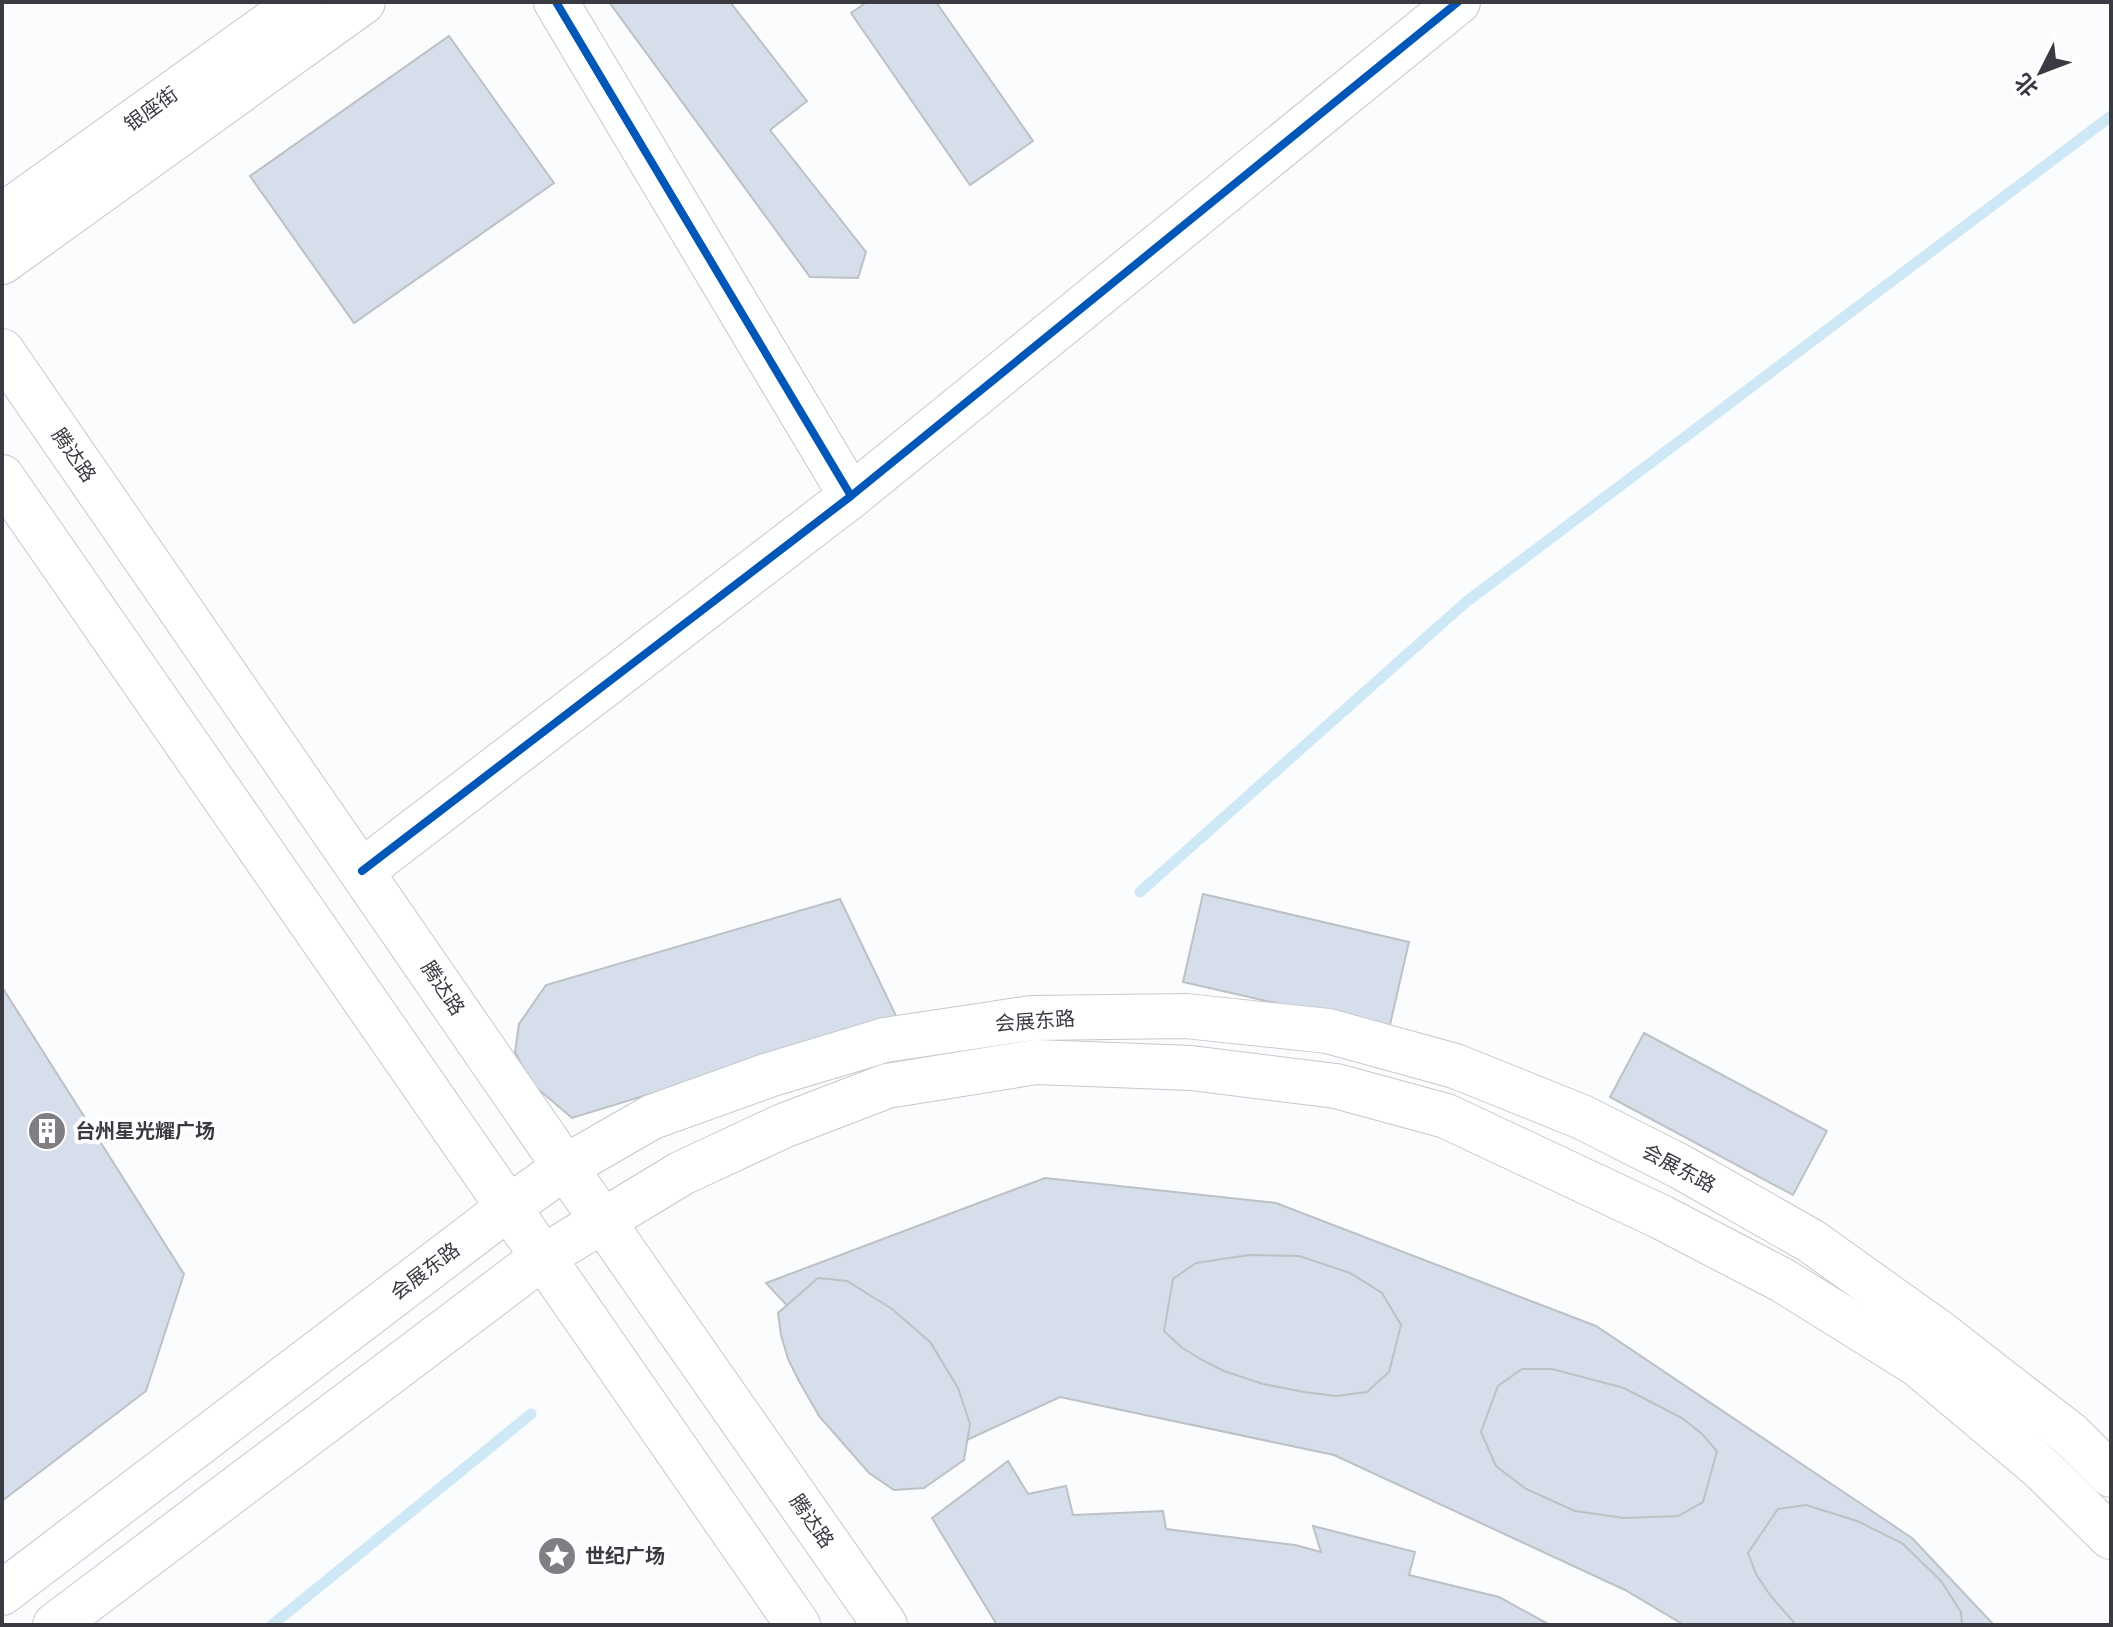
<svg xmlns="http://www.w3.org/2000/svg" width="2113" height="1627" font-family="Helvetica,'Noto Sans SC',sans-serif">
	<rect width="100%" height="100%" fill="#fbfcfe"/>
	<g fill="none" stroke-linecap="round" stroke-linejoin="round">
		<!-- stream -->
		<g stroke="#cfe8f6" stroke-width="11">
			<polyline points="1140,892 1466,602 2111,116"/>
			<polyline points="272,1625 531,1414"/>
		</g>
	</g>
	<!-- building -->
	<g fill="#d5deea" stroke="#bec1c4" stroke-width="2">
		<polygon points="609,2 730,2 807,101 770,130 866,252 858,278 810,277"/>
		<polygon points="867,2 936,2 1033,141 970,185 851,13"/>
		<polygon points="449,36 554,183 354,323 250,176"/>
		<polygon points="1203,894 1409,942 1389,1029 1183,982"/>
		<polygon points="840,899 897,1018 572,1118 531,1083 515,1052 519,1024 546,985"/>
		<polygon points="2,987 184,1274 146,1391 2,1501"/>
		<polygon points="1644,1033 1827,1131 1793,1195 1610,1097"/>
		<polygon points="1045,1178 1276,1203 1596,1326 1912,1538 1994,1625 1684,1625 1625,1590 1334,1455 1060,1397 928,1458 766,1283"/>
		<polygon points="1249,1255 1299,1256 1350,1273 1382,1293 1401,1325 1389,1372 1367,1392 1336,1396 1304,1392 1263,1384 1224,1371 1202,1360 1181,1347 1164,1331 1173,1279 1196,1263"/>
		<polygon points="818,1278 847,1281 892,1309 930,1342 958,1388 970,1424 964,1460 924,1488 894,1490 869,1473 819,1416 799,1381 788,1359 781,1335 778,1313"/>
		<polygon points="1522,1369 1552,1369 1624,1388 1682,1418 1702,1434 1717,1451 1703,1502 1678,1516 1624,1518 1575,1511 1526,1489 1496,1466 1481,1432 1498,1386"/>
		<polygon points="1008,1461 1028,1494 1066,1486 1073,1515 1163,1511 1166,1529 1295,1545 1321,1552 1313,1526 1415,1552 1409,1575 1499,1597 1550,1625 997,1625 932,1518"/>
		<polygon points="1806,1505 1857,1521 1902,1543 1941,1581 1961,1612 1962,1625 1796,1625 1770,1595 1756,1574 1748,1553 1778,1509"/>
	</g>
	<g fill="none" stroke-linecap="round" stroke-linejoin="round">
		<!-- minor casing -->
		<g stroke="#c8c8cc" stroke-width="46">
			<g id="minor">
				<polyline points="556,2 851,496"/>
				<polyline points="362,871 851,496 1458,2"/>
			</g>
		</g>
		<!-- major casing -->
		<g stroke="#c8c8cc" stroke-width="46">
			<g id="major">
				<polyline points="2,216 300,2"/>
				<polyline points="2,262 363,2"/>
				<polyline points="2,351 565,1167 885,1625"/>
				<polyline points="2,477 798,1625"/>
				<polyline points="2,1593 508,1208 565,1167 652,1117 769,1075 885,1040 1032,1018 1186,1016 1328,1031 1455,1066 1582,1117 1681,1167 1811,1241 1937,1331 2071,1435 2111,1475"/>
				<polyline points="55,1625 543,1257 682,1173 783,1126 887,1086 1036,1062 1191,1068 1336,1086 1446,1116 1661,1217 1782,1280 1917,1364 2041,1468 2111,1537"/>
			</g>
		</g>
		<!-- minor -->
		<use href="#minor" stroke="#feffff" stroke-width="44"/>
		<!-- major -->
		<use href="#major" stroke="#feffff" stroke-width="44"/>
		<!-- cycleway casing -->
		<g stroke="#fff" stroke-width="13">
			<g id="cycleway">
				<polyline points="556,2 851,496"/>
				<polyline points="362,871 851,496 1458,2"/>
			</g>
		</g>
		<!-- cycleway -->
		<use href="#cycleway" stroke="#0057b8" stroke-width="8"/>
	</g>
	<!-- icons -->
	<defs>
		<g id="building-disc" transform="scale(2)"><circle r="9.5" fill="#7e7e84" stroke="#fff"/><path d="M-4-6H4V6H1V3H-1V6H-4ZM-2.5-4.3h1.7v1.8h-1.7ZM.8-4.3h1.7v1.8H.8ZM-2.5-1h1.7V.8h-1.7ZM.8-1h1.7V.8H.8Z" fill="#fff"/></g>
		<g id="sight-disc" transform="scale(2)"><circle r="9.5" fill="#7e7e84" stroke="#fff"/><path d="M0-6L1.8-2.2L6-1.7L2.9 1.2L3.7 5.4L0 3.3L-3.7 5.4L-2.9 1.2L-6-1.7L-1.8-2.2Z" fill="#fff"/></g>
	</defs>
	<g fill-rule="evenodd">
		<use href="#building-disc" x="47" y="1131"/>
		<use href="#sight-disc" x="557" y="1556"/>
	</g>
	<g text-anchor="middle" stroke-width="8" stroke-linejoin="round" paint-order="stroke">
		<!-- street labels -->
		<g font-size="20" fill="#3a3a42" stroke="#fff">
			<text transform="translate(151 109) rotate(-36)" y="7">银座街</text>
			<text transform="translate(74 455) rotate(55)" y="7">腾达路</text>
			<text transform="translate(443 988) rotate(56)" y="7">腾达路</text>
			<text transform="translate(1035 1021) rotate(-4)" y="7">会展东路</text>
			<text transform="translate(1679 1168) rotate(28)" y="7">会展东路</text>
			<text transform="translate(425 1271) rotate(-37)" y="7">会展东路</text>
			<text transform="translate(812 1521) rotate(55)" y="7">腾达路</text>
		</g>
		<!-- poi labels -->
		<g font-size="20" font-weight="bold" fill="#3a3a42" stroke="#fff" text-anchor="start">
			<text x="75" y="1138">台州星光耀广场</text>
			<text x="585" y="1563">世纪广场</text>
		</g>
	</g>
	<!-- border -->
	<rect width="2113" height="1627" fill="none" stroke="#3a3a42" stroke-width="8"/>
	<!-- north arrow -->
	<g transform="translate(2041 72) rotate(228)" stroke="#ffffff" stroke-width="6" paint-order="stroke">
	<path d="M0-6L14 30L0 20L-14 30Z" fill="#3a3a42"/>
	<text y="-12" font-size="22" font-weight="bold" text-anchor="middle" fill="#3a3a42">北</text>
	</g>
</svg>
